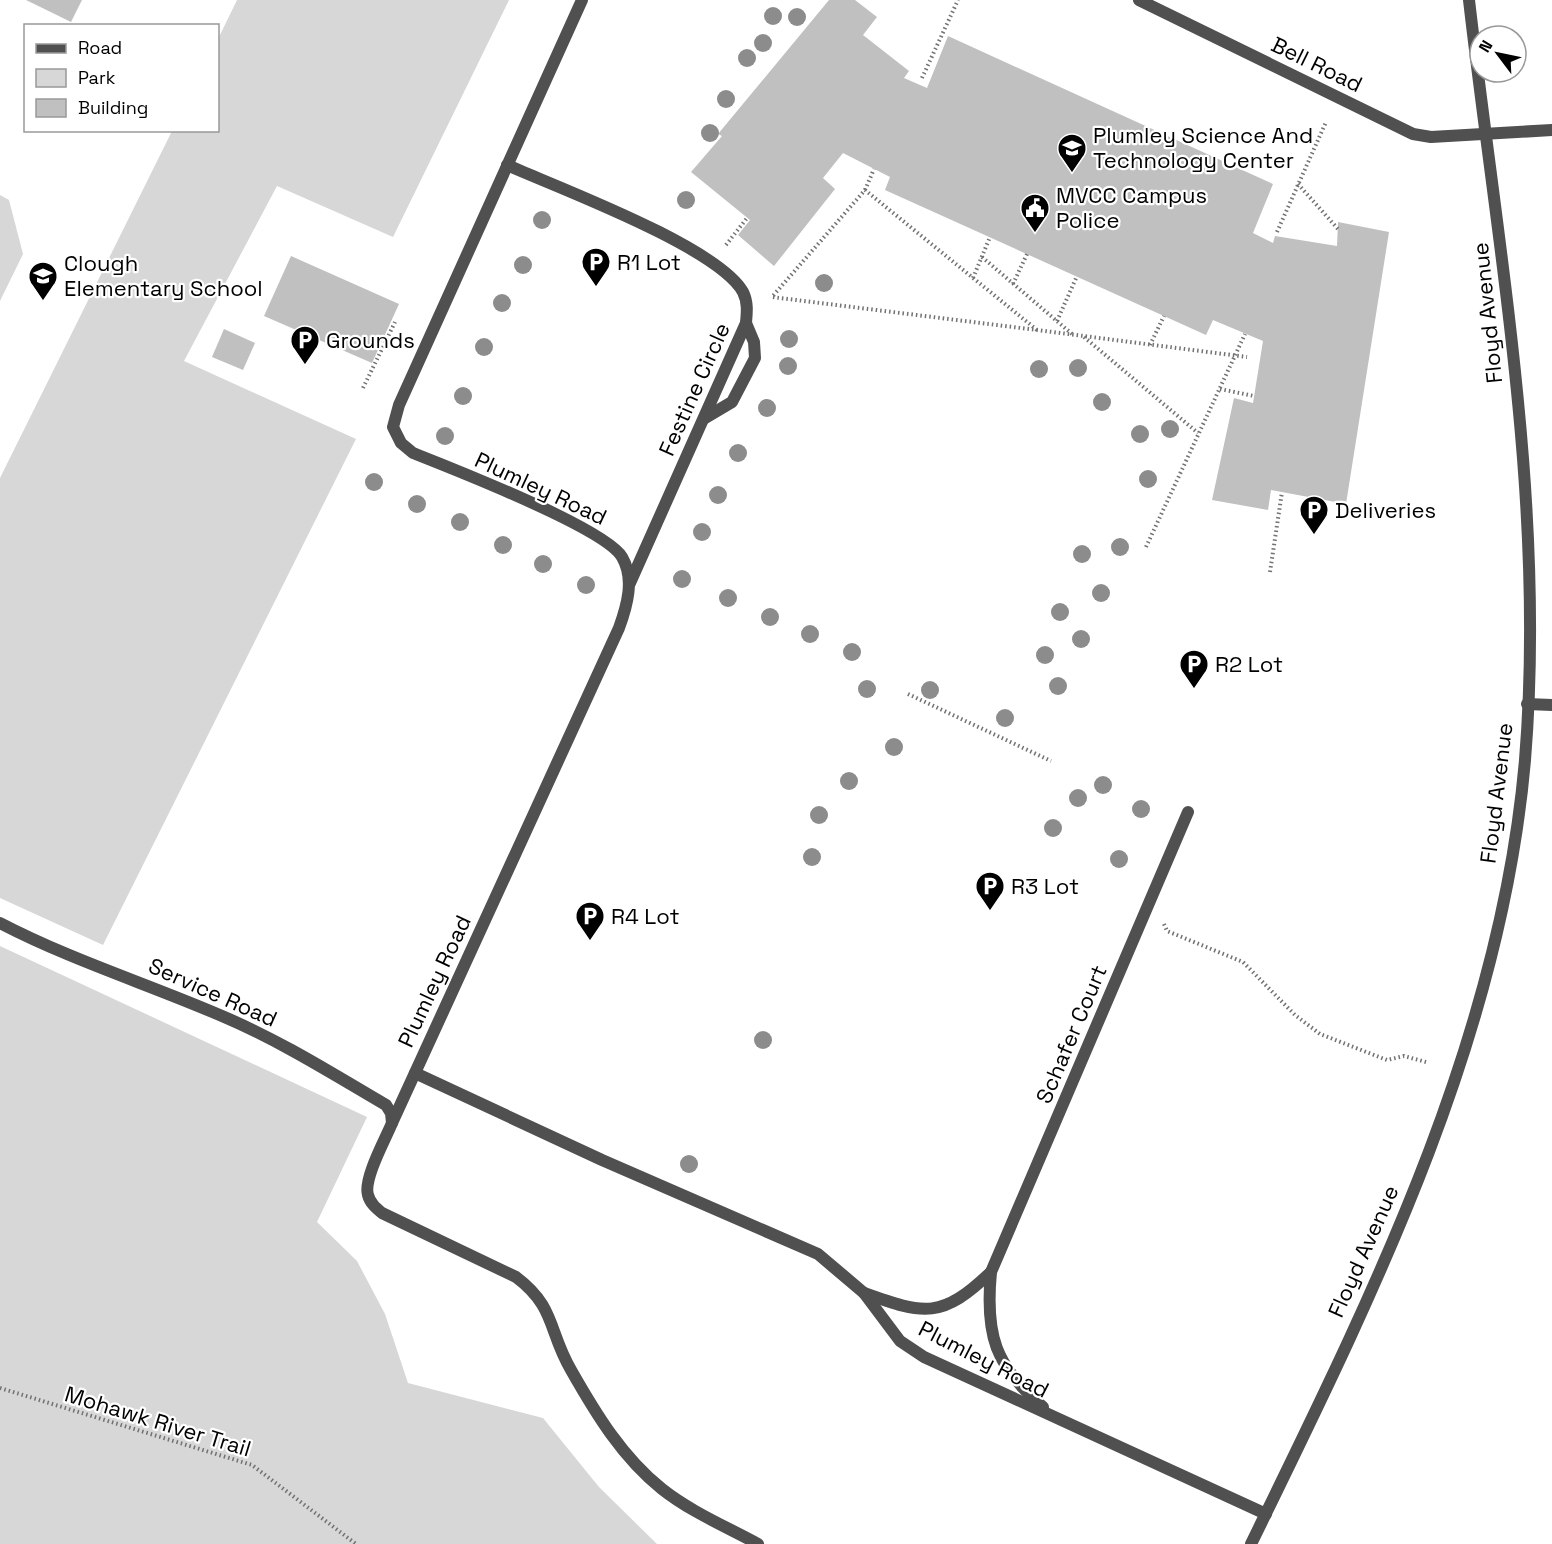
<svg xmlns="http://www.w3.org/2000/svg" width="1552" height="1544" font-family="'Space Grotesk',sans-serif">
	<rect width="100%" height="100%" fill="#fff"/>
	<!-- green -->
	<g fill="#d7d7d7">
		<polygon points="237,0 509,0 393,237 277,186 184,361 356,439 103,945 0,898 0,478 172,131 218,130 218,39"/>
		<polygon points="0,195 9,200 23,254 0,301"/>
		<polygon points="0,946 367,1117 317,1222 357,1261 385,1314 408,1383 543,1418 599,1487 657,1544 0,1544"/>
	</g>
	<!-- building -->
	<g fill="#c0c0c0">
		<polygon points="26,0 82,0 71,22"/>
		<polygon points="829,0 855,0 877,17 863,35 909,71 904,78 927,88 948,36 1273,184 1253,233 1273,243 1275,236 1337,246 1338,222 1389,232 1346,504 1271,490 1268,510 1212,500 1234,398 1253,403 1263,341 1213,320 1206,335 885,190 890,177 843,153 823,178 835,189 774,266 738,235 750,220 691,172 722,136 718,134"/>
		<polygon points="291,256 399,304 372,363 264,316"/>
		<polygon points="224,329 255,343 243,370 212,357"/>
	</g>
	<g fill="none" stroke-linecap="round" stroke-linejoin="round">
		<!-- path -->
		<g stroke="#727272" stroke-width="4" stroke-dasharray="1.5 3" stroke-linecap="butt">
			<polyline points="922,78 958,0"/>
			<polyline points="1298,184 1338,229"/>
			<polyline points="865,190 874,169"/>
			<polyline points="1277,232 1326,122"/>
			<polyline points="726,245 747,218"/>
			<polyline points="982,257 1072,334"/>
			<polyline points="973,278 990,237"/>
			<polyline points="1013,284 1027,254"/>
			<polyline points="1057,321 1077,276"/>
			<polyline points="1037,330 865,190 772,297 1037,330 1247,357"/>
			<polyline points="1084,337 1198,433"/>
			<polyline points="1150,345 1164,316"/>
			<polyline points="363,388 395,322"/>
			<polyline points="1220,389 1254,396"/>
			<polyline points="1146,547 1245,334"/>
			<polyline points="1270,572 1282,492"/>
			<polyline points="908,694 1051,761"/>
			<polyline points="1164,924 1167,931 1243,962 1295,1015 1320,1034 1387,1060 1404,1056 1426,1062"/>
			<polyline points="0,1388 252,1465 356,1544"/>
		</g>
		<!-- service -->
		<g stroke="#505050" stroke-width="12">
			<polyline points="705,418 732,402 755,358 754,342 746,323"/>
			<path d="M 0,923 C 71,960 148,984 222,1016 C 279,1040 333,1074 386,1105 L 391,1113 L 392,1123"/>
		</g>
		<!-- minor -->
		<g stroke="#505050" stroke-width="12">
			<path d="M 582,0 L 399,405 L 393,427 L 401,443 L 413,453 C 451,468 605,528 622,557 C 635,579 627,606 619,628 L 392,1123 C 386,1138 363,1179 368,1195 C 370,1203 376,1208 382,1213 L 516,1277 C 556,1307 548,1331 571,1370 C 596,1414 622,1457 662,1489 C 691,1512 727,1527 758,1544"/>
			<polyline points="1139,0 1413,134 1431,137 1552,130"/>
			<path d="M 507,165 C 559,188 718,247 743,292 C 748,302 747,312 746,323 L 630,583"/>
			<polyline points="1527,704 1552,705"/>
			<polyline points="415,1073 602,1160 818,1254 864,1293 900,1341 924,1357 1266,1514"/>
			<path d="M 864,1293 C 925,1315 942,1319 991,1272"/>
			<path d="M 1043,1407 C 995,1366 985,1335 991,1272 L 1188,812"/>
		</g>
		<!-- tertiary -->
		<path stroke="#505050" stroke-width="12" d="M 1251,1544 C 1372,1296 1501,1039 1525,760 C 1546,505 1498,252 1469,0"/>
	</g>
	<!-- trees -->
	<g fill="#8c8c8c">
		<circle cx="773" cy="16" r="9"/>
		<circle cx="797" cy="17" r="9"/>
		<circle cx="763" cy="43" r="9"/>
		<circle cx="747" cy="58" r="9"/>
		<circle cx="726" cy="99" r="9"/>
		<circle cx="710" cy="133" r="9"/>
		<circle cx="686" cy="200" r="9"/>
		<circle cx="542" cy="220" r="9"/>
		<circle cx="523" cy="265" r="9"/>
		<circle cx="824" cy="283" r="9"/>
		<circle cx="502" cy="303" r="9"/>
		<circle cx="789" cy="339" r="9"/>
		<circle cx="484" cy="347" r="9"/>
		<circle cx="788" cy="366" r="9"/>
		<circle cx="1078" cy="368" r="9"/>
		<circle cx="1039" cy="369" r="9"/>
		<circle cx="463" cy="396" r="9"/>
		<circle cx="1102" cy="402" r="9"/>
		<circle cx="767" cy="408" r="9"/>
		<circle cx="1170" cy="429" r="9"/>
		<circle cx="1140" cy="434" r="9"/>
		<circle cx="445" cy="436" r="9"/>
		<circle cx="738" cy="453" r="9"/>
		<circle cx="1148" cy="479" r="9"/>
		<circle cx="374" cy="482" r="9"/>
		<circle cx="718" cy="495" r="9"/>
		<circle cx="417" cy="504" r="9"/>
		<circle cx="460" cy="522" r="9"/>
		<circle cx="702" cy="532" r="9"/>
		<circle cx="503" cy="545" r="9"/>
		<circle cx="1120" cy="547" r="9"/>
		<circle cx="1082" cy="554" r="9"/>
		<circle cx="543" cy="564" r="9"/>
		<circle cx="682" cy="579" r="9"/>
		<circle cx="586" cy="585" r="9"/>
		<circle cx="1101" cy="593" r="9"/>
		<circle cx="728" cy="598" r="9"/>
		<circle cx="1060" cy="612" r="9"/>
		<circle cx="770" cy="617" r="9"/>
		<circle cx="810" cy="634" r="9"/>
		<circle cx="1081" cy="639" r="9"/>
		<circle cx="852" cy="652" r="9"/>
		<circle cx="1045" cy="655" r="9"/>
		<circle cx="1058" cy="686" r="9"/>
		<circle cx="867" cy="689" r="9"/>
		<circle cx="930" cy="690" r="9"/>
		<circle cx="1005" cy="718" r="9"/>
		<circle cx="894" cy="747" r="9"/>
		<circle cx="849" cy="781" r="9"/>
		<circle cx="1103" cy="785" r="9"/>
		<circle cx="1078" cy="798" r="9"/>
		<circle cx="1141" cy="809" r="9"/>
		<circle cx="819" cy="815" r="9"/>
		<circle cx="1053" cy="828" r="9"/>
		<circle cx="812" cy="857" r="9"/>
		<circle cx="1119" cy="859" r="9"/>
		<circle cx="763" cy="1040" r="9"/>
		<circle cx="689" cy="1164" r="9"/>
	</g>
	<!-- icons -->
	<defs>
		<g id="university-pin" transform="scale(1.5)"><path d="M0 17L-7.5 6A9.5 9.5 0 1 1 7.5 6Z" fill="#000" stroke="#fff"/><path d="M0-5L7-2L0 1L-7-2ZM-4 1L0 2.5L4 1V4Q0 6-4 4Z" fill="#fff"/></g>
		<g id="civic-pin" transform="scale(1.5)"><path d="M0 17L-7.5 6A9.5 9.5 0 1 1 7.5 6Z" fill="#000" stroke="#fff"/><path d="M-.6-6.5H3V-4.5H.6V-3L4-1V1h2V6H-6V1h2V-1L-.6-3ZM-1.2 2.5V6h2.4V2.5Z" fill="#fff"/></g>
		<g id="parking-pin" transform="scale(1.5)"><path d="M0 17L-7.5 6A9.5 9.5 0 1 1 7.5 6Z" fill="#000" stroke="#fff"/><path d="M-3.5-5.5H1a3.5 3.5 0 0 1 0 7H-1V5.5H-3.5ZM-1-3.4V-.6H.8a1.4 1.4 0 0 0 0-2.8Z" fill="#fff"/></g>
		<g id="school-pin" transform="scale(1.5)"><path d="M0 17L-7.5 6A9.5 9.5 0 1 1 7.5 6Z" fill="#000" stroke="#fff"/><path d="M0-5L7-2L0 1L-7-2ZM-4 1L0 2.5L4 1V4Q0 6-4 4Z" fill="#fff"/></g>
	</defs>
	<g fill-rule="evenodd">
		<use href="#university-pin" x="1072" y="148"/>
		<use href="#civic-pin" x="1035" y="208"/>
		<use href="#parking-pin" x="596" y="262"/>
		<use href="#school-pin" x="43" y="276"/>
		<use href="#parking-pin" x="305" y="340"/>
		<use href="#parking-pin" x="1314" y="510"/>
		<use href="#parking-pin" x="1194" y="664"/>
		<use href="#parking-pin" x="990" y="886"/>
		<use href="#parking-pin" x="590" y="916"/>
	</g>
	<g text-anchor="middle" stroke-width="4.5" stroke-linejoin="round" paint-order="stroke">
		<!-- street labels -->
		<g font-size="22" fill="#000" stroke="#fff">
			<text transform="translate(1317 64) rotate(26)" y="8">Bell Road</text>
			<text transform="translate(1487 313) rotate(-96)" y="8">Floyd Avenue</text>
			<text transform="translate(694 389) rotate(-66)" y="8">Festine Circle</text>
			<text transform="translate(541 488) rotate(25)" y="8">Plumley Road</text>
			<text transform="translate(1496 793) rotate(-83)" y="8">Floyd Avenue</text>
			<text transform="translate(434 981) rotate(-65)" y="8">Plumley Road</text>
			<text transform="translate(213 992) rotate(24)" y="8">Service Road</text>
			<text transform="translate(1071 1034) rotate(-67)" y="8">Schafer Court</text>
			<text transform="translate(1363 1251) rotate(-66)" y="8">Floyd Avenue</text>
			<text transform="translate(984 1359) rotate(27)" y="8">Plumley Road</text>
			<text transform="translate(158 1421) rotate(17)" y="8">Mohawk River Trail</text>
		</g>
		<!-- poi labels -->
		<g font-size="22" fill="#000" stroke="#fff" text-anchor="start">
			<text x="1093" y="143">Plumley Science And<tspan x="1093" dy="25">Technology Center</tspan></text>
			<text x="1056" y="203">MVCC Campus<tspan x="1056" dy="25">Police</tspan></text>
			<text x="617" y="270">R1 Lot</text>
			<text x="64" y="271">Clough<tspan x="64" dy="25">Elementary School</tspan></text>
			<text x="326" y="348">Grounds</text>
			<text x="1335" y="518">Deliveries</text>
			<text x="1215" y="672">R2 Lot</text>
			<text x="1011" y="894">R3 Lot</text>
			<text x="611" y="924">R4 Lot</text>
		</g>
	</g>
	<!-- legend -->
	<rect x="24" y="24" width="195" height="108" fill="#ffffff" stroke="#999999" stroke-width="1.5"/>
	<rect x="36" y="44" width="30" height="9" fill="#505050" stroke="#999999" stroke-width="1.5"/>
	<text x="78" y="54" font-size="18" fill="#000000">Road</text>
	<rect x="36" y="69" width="30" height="18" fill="#d7d7d7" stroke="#999999" stroke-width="1.5"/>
	<text x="78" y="84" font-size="18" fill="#000000">Park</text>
	<rect x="36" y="99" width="30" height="18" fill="#c0c0c0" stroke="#999999" stroke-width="1.5"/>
	<text x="78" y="114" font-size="18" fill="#000000">Building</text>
	<!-- north arrow -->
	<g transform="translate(1498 54) rotate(302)"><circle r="28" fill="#ffffff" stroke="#999999" stroke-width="1.5"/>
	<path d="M0-4.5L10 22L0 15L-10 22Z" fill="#000000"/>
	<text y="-9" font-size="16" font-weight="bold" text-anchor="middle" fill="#000000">N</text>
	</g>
</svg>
